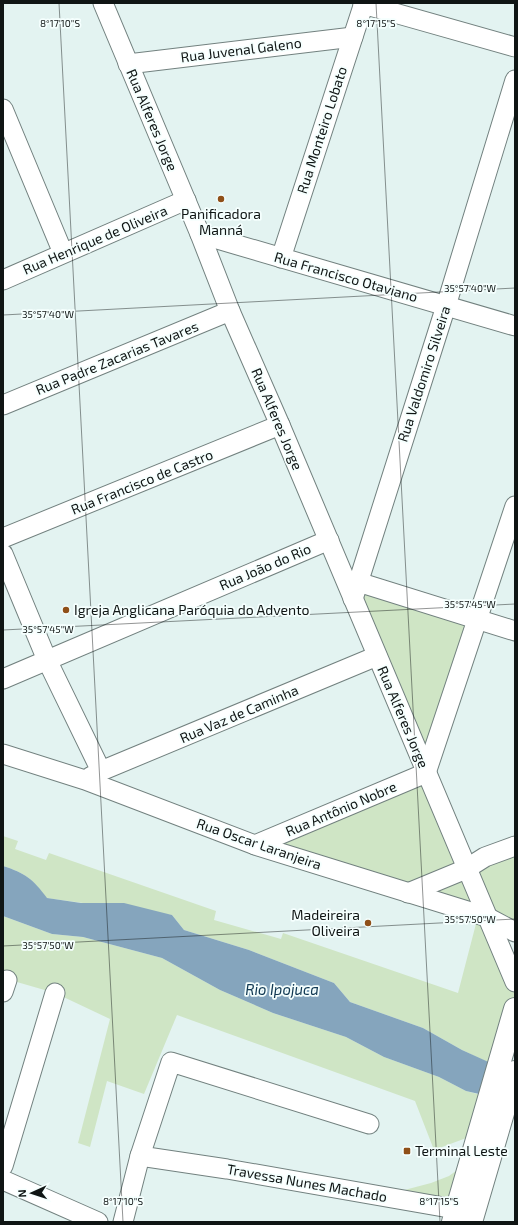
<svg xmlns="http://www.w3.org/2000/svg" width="518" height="1225" font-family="'Exo 2',sans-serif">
	<rect width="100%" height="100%" fill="#e3f3f1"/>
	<!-- green -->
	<g fill="#cfe5c5">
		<polygon points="362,587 472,623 428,753 359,600"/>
		<polygon points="425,779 463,868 407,891 271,849"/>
		<path d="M 3,836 L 18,841 L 15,849 L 46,860 L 49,853 L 216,911 L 214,920 L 281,939 L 283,933 L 458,993 L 478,916 L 515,988 L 515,1003 L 498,1067 L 462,1050 L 423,1028 L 350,1002 L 334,983 L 249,950 L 184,930 L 172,915 L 46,898 C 33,879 25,873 3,866 Z"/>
		<polygon points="515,848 515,925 488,916 468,869"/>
		<polygon points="466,870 484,915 411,893"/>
		<polygon points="3,916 52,934 83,937 162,958 220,990 273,1013 346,1037 384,1057 439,1077 466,1091 489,1097 469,1137 434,1150 415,1101 177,1015 144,1094 107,1081 90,1147 78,1143 110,1019 55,993 3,978"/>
		<polygon points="467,1163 452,1201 393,1193 431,1183 449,1176"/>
	</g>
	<!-- water -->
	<path fill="#85a5bd" d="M 3,866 C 25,873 33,879 47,898 L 81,903 L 124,903 L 172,915 L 184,930 L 249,950 L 334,983 L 350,1002 L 423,1028 L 462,1050 L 515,1074 L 515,1102 L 466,1091 L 439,1077 L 384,1057 L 346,1037 L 273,1013 L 220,990 L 162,958 L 83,937 L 52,934 L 3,916 Z"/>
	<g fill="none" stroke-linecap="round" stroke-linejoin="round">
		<!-- minor casing -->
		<g stroke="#72817f" stroke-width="21">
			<g id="minor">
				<polyline points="103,3 200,234 230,311 280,425 515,982"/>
				<polyline points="363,4 515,47"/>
				<polyline points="128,64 353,37"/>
				<polyline points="3,109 63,253"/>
				<polyline points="200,234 515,326"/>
				<polyline points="281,258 364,3"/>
				<polyline points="3,280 186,200"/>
				<polyline points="3,405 230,311"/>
				<polyline points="3,538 280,425"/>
				<polyline points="3,554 47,660 101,771 90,777"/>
				<polyline points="358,582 515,631"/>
				<polyline points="353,599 446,306 515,80"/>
				<polyline points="3,679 329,540"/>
				<polyline points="3,754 85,780 255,845 487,917 515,932"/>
				<polyline points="101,771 377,656"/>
				<polyline points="255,845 426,773 515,506"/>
				<polyline points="408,893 466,869 485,857 515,846"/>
				<polyline points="3,992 7,980"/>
				<polyline points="140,1156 227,1169 472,1212"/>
				<polyline points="3,1166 55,993"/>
				<polyline points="3,1180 98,1222"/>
				<polyline points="123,1222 140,1156 171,1062 369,1124"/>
			</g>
		</g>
		<!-- major casing -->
		<g stroke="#72817f" stroke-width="24">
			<g id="major">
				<polyline points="453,1222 515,1009"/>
				<polyline points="471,1222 515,1072"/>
			</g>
		</g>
		<!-- minor -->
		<use href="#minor" stroke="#fff" stroke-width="19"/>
		<!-- major -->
		<use href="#major" stroke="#fff" stroke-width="22"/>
	</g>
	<!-- ticks -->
	<path fill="none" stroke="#0f1514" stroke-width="1" stroke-opacity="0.45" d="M 59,3 L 123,1222M 376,3 L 440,1222M 3,315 L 515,288M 3,630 L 515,604M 3,946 L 515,919"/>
	<!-- markers -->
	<g fill="#8f4f18" stroke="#f5fffe" stroke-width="1.5">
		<circle cx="221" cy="199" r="4"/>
		<circle cx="66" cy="610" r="4"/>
		<circle cx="368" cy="923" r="4"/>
		<rect x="403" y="1147" width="8" height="8" rx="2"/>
	</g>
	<g text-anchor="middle" stroke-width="3.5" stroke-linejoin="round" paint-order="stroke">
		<!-- street labels -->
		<g font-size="14" fill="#0f1514" stroke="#f5fffe">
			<text transform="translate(241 50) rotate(-7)" y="5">Rua Juvenal Galeno</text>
			<text transform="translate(152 120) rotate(67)" y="5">Rua Alferes Jorge</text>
			<text transform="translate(322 130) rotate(-72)" y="5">Rua Monteiro Lobato</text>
			<text transform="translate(95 240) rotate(-23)" y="5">Rua Henrique de Oliveira</text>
			<text transform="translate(346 277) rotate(16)" y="5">Rua Francisco Otaviano</text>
			<text transform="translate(117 358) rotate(-22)" y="5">Rua Padre Zacarias Tavares</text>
			<text transform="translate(424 374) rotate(-72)" y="5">Rua Valdomiro Silveira</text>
			<text transform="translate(277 419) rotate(67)" y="5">Rua Alferes Jorge</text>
			<text transform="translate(142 482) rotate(-22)" y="5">Rua Francisco de Castro</text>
			<text transform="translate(265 567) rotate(-23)" y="5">Rua João do Rio</text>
			<text transform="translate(239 714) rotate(-23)" y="5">Rua Vaz de Caminha</text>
			<text transform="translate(403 717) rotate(67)" y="5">Rua Alferes Jorge</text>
			<text transform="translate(341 809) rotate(-23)" y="5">Rua Antônio Nobre</text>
			<text transform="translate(259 844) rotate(19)" y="5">Rua Oscar Laranjeira</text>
			<text transform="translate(307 1183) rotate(10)" y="5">Travessa Nunes Machado</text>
		</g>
		<!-- poi labels -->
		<g font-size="14" fill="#0f1514" stroke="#f5fffe" text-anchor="start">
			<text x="221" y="219" text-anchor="middle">Panificadora<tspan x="221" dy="16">Manná</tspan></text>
			<text x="74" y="615">Igreja Anglicana Paróquia do Advento</text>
			<text x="360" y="920" text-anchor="end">Madeireira<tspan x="360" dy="16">Oliveira</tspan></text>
			<text x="415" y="1156">Terminal Leste</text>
		</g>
		<!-- water labels -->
		<g font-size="15" font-style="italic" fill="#103852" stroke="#f5fffe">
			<text x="282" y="995">Rio Ipojuca</text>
		</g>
	</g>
	<g font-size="10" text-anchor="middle" fill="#0f1514" stroke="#f5fffe" stroke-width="3.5" stroke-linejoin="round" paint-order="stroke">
		<text x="60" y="27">8°17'10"S</text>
		<text x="376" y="27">8°17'15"S</text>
		<text x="470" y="292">35°57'40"W</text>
		<text x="48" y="318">35°57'40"W</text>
		<text x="470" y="608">35°57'45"W</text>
		<text x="48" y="633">35°57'45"W</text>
		<text x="470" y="923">35°57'50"W</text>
		<text x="48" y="949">35°57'50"W</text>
		<text x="123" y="1205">8°17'10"S</text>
		<text x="439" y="1205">8°17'15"S</text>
	</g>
	<!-- border -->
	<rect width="518" height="1225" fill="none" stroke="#0f1514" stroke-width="8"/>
	<!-- north arrow -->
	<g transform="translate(32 1193) rotate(267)" stroke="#f5fffe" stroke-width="3" paint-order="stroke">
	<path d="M0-3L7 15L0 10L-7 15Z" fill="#0f1514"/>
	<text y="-6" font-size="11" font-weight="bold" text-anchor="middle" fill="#0f1514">N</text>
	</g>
</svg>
